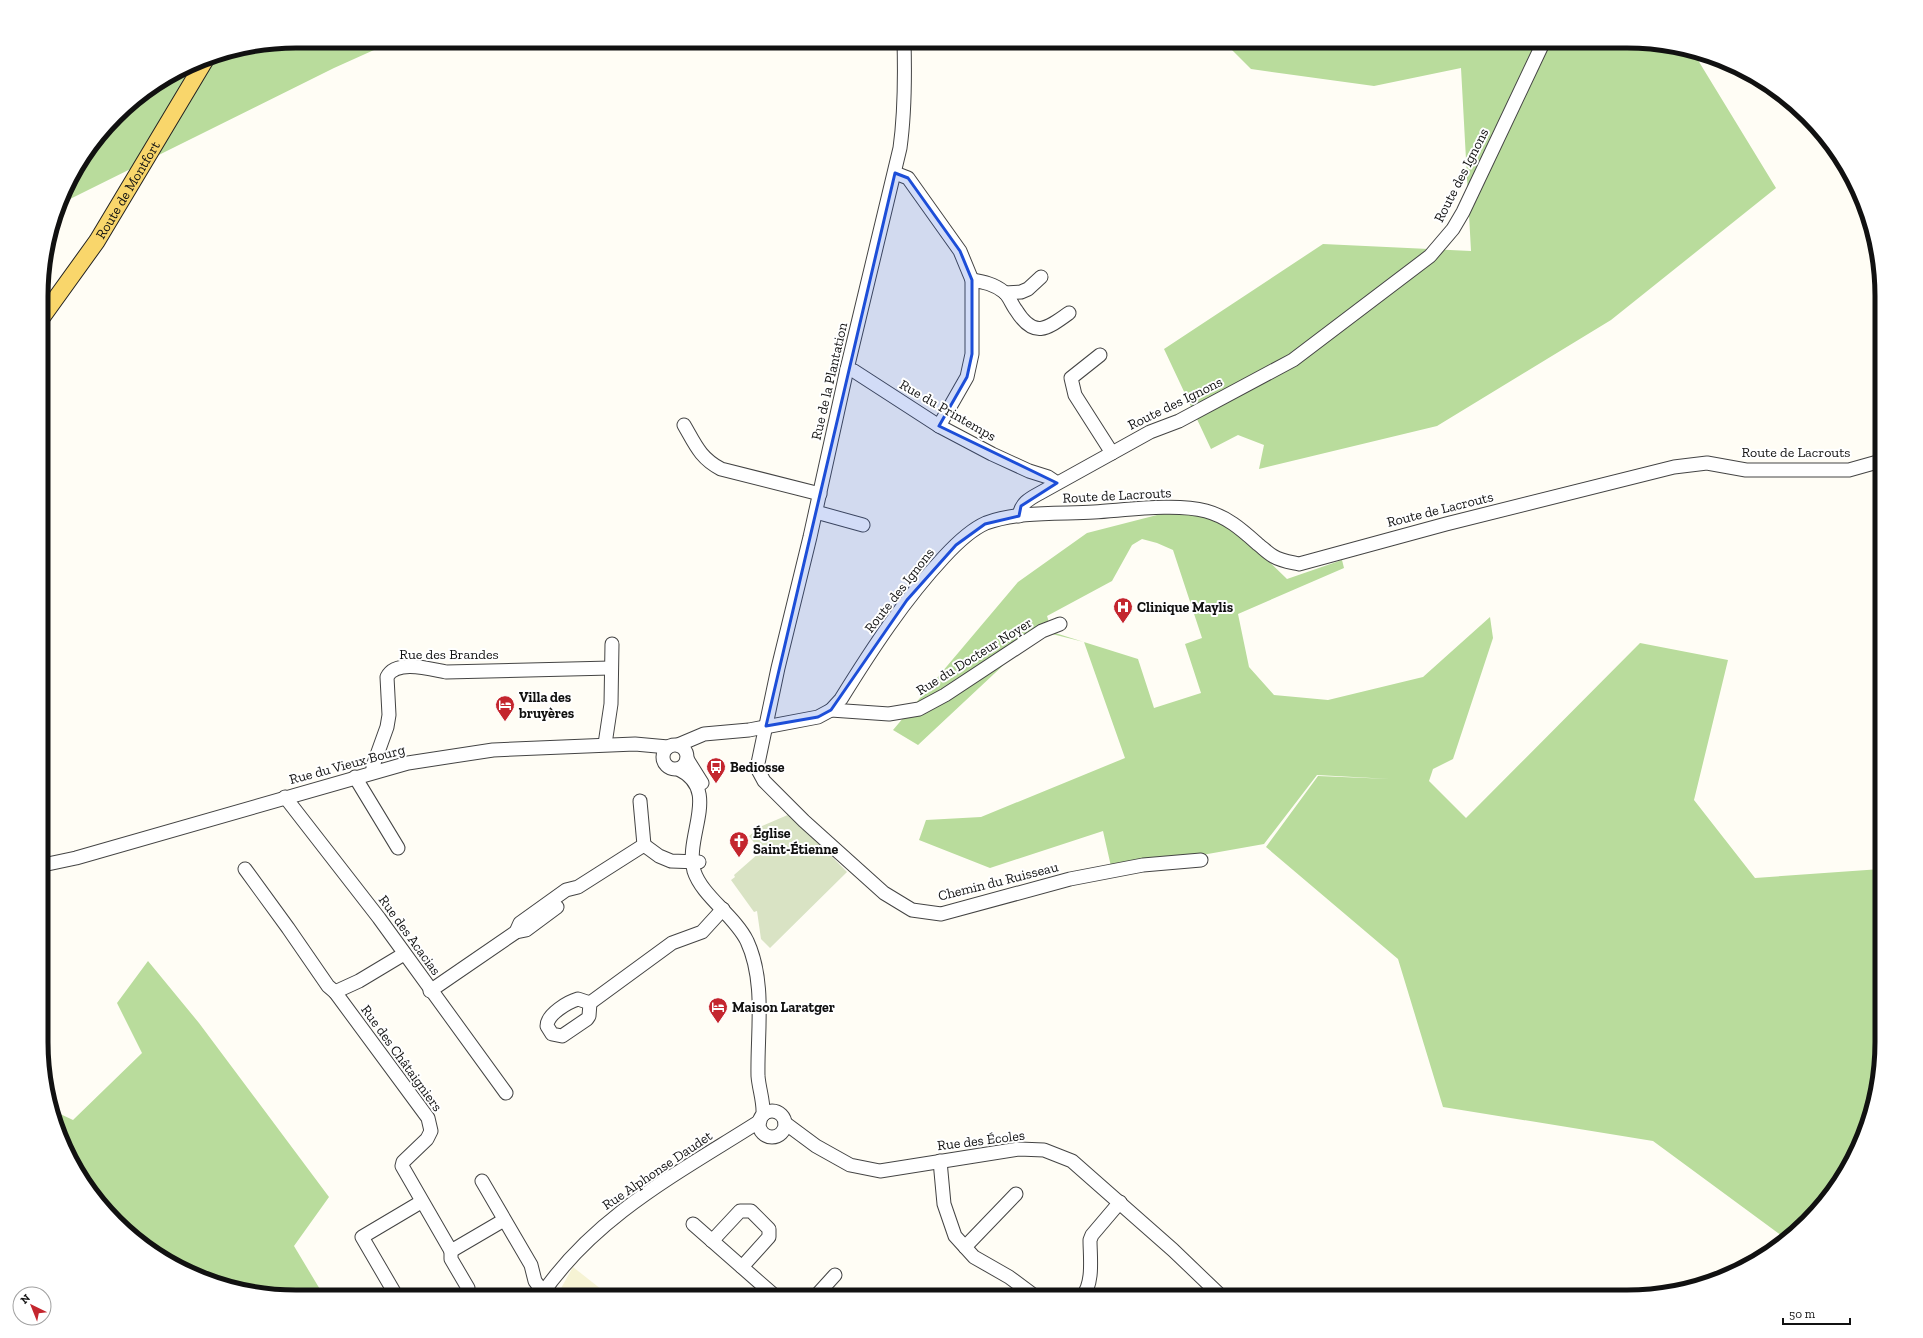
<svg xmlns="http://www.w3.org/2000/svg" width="1923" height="1338" font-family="'Zilla Slab',serif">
	<rect width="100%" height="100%" fill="#fffdf5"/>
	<!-- farmland -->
	<polygon fill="#f6f3d4" points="573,1267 611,1297 556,1297"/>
	<!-- forest -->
	<g fill="#b9dc9c" fill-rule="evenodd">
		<polygon points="296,41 394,41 334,68 68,200 64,196 67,183 128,105 199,60"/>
		<polygon points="1223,41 1643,42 1693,52 1776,188 1611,320 1437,426 1259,469 1264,445 1238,435 1211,449 1164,349 1323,244 1471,251 1461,68 1374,86 1251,69"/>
		<path d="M 1197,511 L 1231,525 L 1287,579 L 1342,560 L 1344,568 L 1238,614 L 1249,667 L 1274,695 L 1328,700 L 1423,677 L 1490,617 L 1493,638 L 1453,759 L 1433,769 L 1429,781 L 1466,818 L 1640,643 L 1728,660 L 1694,800 L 1755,878 L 1881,869 L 1881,1058 L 1868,1124 L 1829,1197 L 1795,1234 L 1786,1239 L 1653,1141 L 1443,1107 L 1398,959 L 1266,847 L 1318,776 L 1390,779 L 1317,775 L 1264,844 L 1112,871 L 1103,831 L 990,868 L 919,840 L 926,820 L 981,817 L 1125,758 L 1084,642 L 1040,631 L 918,745 L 893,730 L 1018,582 L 1087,533 L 1161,514 ZM 1142,539 L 1157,543 L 1173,550 L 1202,638 L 1185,644 L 1201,693 L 1154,708 L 1138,659 L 1052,632 L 1047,616 L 1112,581 L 1132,545 Z"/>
		<polygon points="148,961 199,1023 329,1197 294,1246 324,1296 280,1296 214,1283 141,1244 75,1169 56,1112 73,1120 142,1053 117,1003"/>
	</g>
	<!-- cemetery -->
	<polygon fill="#d9e3c4" points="790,814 847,872 770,948 761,939 757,911 754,912 731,880 735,877 734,875 759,853 759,849 749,836 762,826"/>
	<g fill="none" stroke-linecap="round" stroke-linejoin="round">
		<!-- minor casing -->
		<g stroke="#444" stroke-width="15">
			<g id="minor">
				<path d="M 904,41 C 905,77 905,112 900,148 L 847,369 L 810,537 L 778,668 L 757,768 L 764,781 L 804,821 L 884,893 L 912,910 L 941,914 L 1070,879 L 1143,865 L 1201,860"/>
				<polyline points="895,173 908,178 960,251 972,280 972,354 967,377 939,426"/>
				<path d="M 972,280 C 984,282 994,284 1004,292 C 1009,296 1012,305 1016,310 C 1034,339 1047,329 1069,313"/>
				<polyline points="1005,293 1021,292 1028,289 1041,277"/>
				<polyline points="1100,355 1071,378 1075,395 1112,453"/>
				<polyline points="847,369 854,371 939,426 992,454 1029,471 1048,477 1057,483"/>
				<path d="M 684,425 C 695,444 700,458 721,469 L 820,494"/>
				<polyline points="816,512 863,525"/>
				<path d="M 1019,516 C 1021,503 1029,499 1040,493 L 1150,432 L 1179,421 L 1293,360 L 1430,256 L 1453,229 L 1463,212 L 1544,41"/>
				<polyline points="831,710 889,714 919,709 945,695 1042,631 1060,624"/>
				<polyline points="605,744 611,704 612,644"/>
				<circle cx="675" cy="757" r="12"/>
				<path d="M 678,745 L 704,734 L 749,730 L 818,717 L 831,710 L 841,699 C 872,649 904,600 944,557 C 956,544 970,530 986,523 C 1018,511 1061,514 1094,512 C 1127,510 1176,503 1206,511 C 1228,517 1242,530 1259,545 C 1264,549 1268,553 1273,556 C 1281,561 1290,562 1299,564 L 1446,524 L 1674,467 L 1707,463 L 1746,470 L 1849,470 L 1881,461"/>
				<polyline points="687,759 702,783"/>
				<path d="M 678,769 C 722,790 684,835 694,871 C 702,896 734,915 747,941 C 766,982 757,1032 758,1076 C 759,1089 764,1102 763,1115"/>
				<path d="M 373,771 L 373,766 L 387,727 L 389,715 L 387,677 C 396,659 430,669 446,672 L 611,668"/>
				<polyline points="355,777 398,848"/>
				<polyline points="285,797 379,918 506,1093"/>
				<polyline points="640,801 644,845"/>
				<polyline points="43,865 76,858 408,763 493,750 635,744 668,747"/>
				<polyline points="245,869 288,928 328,986 335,992 359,981 404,954"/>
				<polyline points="516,932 520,923 566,890 578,887 644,845 659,856 671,861 699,862"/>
				<polyline points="430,991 516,932 526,930 557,907"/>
				<polyline points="335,992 428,1118 431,1131 427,1139 403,1162 402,1166 451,1251 504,1220"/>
				<path d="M 578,999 L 590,1003 L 589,1016 L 587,1019 L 562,1036 L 552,1034 L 547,1026 C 547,1014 568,1002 578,999 Z"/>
				<polyline points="590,1003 672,943 702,932 723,909"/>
				<circle cx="772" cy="1124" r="13"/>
				<polyline points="785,1123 816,1146 850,1165 880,1171 1019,1149 1044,1150 1072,1161 1173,1250 1222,1297"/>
				<polyline points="940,1161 944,1204 955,1236 974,1257 1009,1277 1036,1297"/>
				<polyline points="482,1181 531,1265 535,1281 543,1292"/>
				<polyline points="693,1224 776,1297"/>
				<polyline points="712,1241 740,1211 751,1211 769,1229 769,1237 742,1267"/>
				<polyline points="965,1247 1016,1194"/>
				<polyline points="451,1251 451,1259 468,1288 465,1297"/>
				<polyline points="397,1297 362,1237 421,1202"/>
				<path d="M 540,1297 C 594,1216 680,1172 760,1121"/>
				<polyline points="815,1297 835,1275"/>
				<path d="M 1082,1297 C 1094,1283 1090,1257 1090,1240 L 1092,1235 L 1120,1202"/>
			</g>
		</g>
		<!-- major casing -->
		<g stroke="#222" stroke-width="18">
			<g id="major">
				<path id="s1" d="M 43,316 L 97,241 L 206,59"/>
			</g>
		</g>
		<!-- minor -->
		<use href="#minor" stroke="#fff" stroke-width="13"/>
		<!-- major -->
		<use href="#major" stroke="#f9d66b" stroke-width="16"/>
	</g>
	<!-- marked area -->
	<path fill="#1d4ed8" fill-opacity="0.2" stroke="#1d4ed8" stroke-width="3" stroke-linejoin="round" d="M 895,173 L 908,178 L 960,251 L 972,280 L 972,354 L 967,377 L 939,426 L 1057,483 L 1021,506 L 1019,516 L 985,524 L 956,545 L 907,600 L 831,710 L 818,717 L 766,726 Z"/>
	<!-- icons -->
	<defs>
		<g id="hospital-pin" transform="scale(1)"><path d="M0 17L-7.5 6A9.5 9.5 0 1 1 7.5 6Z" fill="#c4262e" stroke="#fff"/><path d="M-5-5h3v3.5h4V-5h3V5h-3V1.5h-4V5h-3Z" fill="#fff"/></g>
		<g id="hotel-pin" transform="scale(1)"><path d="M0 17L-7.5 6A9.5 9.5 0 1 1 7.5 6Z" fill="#c4262e" stroke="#fff"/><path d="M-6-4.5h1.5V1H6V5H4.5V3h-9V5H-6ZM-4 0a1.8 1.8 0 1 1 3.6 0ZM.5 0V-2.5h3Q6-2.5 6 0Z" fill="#fff"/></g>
		<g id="bus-pin" transform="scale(1)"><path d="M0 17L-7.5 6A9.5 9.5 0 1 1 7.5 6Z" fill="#c4262e" stroke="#fff"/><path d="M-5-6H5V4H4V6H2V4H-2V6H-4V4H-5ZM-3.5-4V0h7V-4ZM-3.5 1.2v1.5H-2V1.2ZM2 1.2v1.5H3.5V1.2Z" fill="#fff"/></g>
		<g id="church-pin" transform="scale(1)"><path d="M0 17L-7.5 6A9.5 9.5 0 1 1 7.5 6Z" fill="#c4262e" stroke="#fff"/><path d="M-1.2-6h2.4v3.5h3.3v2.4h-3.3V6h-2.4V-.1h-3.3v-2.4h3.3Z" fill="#fff"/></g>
	</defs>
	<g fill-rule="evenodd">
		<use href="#hospital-pin" x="1123" y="607"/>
		<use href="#hotel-pin" x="505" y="705"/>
		<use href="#bus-pin" x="716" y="767"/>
		<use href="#church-pin" x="739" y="841"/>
		<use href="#hotel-pin" x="718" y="1007"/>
	</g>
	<g text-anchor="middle" stroke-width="4" stroke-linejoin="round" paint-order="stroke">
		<!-- street labels -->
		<g font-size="14" fill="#111" stroke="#fff">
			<text transform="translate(1461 175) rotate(-63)" y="5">Route des Ignons</text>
			<text dy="5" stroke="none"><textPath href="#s1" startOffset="152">Route de Montfort</textPath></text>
			<text transform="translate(829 381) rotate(-77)" y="5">Rue de la Plantation</text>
			<text transform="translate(1175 403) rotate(-26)" y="5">Route des Ignons</text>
			<text transform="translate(948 410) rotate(30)" y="5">Rue du Printemps</text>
			<text x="1796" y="457">Route de Lacrouts</text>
			<text transform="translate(1117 495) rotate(-3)" y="5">Route de Lacrouts</text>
			<text transform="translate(1440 509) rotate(-14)" y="5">Route de Lacrouts</text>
			<text transform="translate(899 590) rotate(-52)" y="5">Route des Ignons</text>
			<text x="449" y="659">Rue des Brandes</text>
			<text transform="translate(974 656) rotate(-32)" y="5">Rue du Docteur Noyer</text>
			<text transform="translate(347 764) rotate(-15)" y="5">Rue du Vieux Bourg</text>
			<text transform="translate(998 881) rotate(-14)" y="5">Chemin du Ruisseau</text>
			<text transform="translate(410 935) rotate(54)" y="5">Rue des Acacias</text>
			<text transform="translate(402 1058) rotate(54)" y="5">Rue des Châtaigniers</text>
			<text transform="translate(981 1140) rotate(-7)" y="5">Rue des Écoles</text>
			<text transform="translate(657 1170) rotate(-34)" y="5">Rue Alphonse Daudet</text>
		</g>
		<!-- poi labels -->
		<g font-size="14" font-weight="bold" fill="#111" stroke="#fff" text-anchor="start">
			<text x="1137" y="612">Clinique Maylis</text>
			<text x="519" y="702">Villa des<tspan x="519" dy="16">bruyères</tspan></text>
			<text x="730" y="772">Bediosse</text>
			<text x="753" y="838">Église<tspan x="753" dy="16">Saint-Étienne</tspan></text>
			<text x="732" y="1012">Maison Laratger</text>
		</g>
	</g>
	<!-- crop -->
	<path d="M0 0H1923V1338H0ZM296 48H1627A248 248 0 0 1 1875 296V1042A248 248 0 0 1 1627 1290H296A248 248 0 0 1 48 1042V296A248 248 0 0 1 296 48Z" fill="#fff" fill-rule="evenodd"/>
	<path fill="none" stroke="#111" stroke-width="5" d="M296 48H1627A248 248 0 0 1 1875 296V1042A248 248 0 0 1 1627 1290H296A248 248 0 0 1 48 1042V296A248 248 0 0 1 296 48Z"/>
	<!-- north arrow -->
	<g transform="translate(32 1306) rotate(317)"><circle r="19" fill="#ffffff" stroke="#a0a0a0"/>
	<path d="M0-3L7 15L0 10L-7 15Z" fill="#c4262e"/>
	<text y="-6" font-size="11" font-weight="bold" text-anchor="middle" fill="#111111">N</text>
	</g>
	<!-- scale -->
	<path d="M1783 1318v6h67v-6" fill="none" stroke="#111111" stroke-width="2"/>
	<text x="1789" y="1318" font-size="12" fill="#111111" stroke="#ffffff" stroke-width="3" paint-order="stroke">50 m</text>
</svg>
